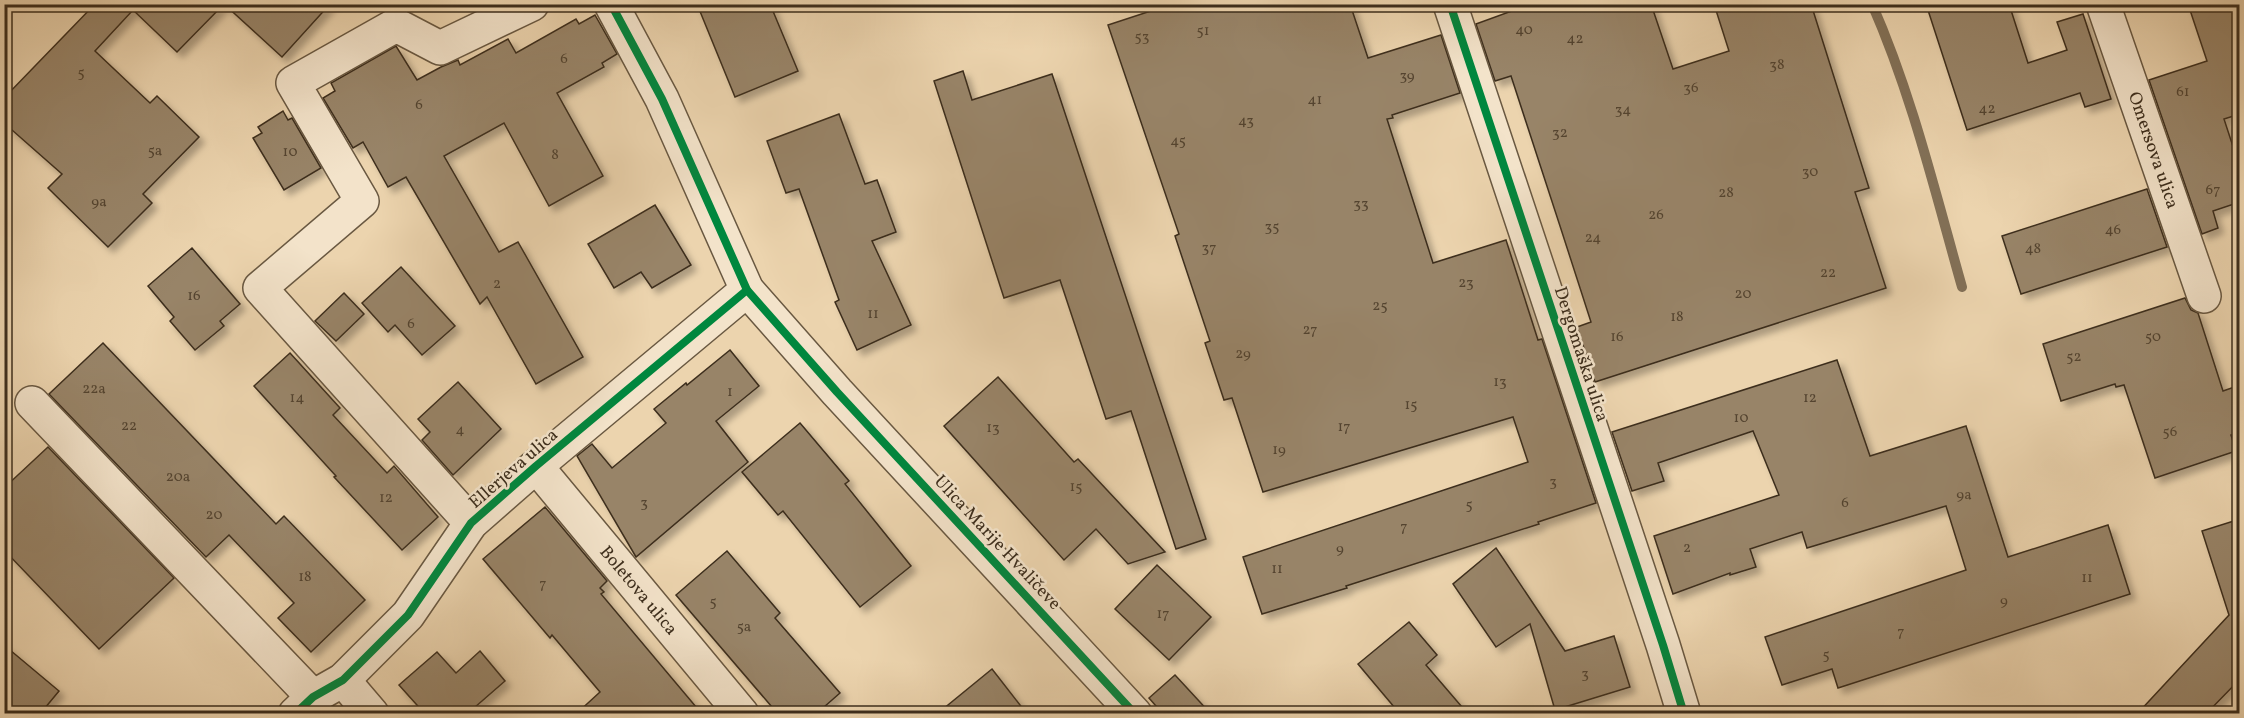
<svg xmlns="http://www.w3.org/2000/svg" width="2244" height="718" font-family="Vollkorn,serif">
	<defs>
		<filter id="shadow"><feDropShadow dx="5.5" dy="5.5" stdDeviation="3" flood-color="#0004"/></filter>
	</defs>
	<rect width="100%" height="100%" fill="#ecd4ae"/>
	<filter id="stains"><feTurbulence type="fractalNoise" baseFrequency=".00333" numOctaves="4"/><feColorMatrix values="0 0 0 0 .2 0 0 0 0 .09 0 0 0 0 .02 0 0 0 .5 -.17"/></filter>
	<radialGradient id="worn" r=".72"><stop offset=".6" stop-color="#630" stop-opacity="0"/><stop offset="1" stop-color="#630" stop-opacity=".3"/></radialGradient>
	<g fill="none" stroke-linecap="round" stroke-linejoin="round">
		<!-- stream -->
		<path stroke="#827057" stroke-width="10" d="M 1872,4 C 1912,95 1935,192 1962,287"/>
	</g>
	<!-- building -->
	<g fill="#988468" stroke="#3d2e1d" stroke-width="1.5" filter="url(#shadow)">
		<polygon points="95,4 224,4 177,52 133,10 95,51 150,103 157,96 199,137 143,194 152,203 108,247 48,188 62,174 4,123 4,98"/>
		<polygon points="224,4 330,4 282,57"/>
		<polygon points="697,4 770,4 798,71 735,97"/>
		<polygon points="1172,4 1350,4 1368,58 1441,35 1460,93 1392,115 1393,118 1387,119 1433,263 1506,240 1538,340 1542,339 1596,503 1538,522 1539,524 1346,586 1347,588 1262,614 1243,557 1528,462 1513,417 1263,492 1232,398 1224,400 1205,343 1210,341 1175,236 1179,234 1108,25"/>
		<polygon points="1531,4 1651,4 1673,69 1729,51 1714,4 1811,4 1869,188 1855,192 1886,288 1595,382 1577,327 1591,322 1560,226 1511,76 1495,81 1476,24"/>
		<polygon points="1926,4 2009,4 2028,63 2067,50 2057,22 2083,14 2111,99 2085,107 2080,93 1967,130"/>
		<polygon points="2188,4 2240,4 2240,114 2224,119 2240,168 2240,202 2213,211 2218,228 2202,234 2149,80 2207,61"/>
		<polygon points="595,15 617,54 602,63 604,67 557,93 603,176 549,206 504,123 444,156 499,252 518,242 583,357 536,384 487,297 480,304 406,177 388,187 363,142 353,148 323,98 335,91 331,83 396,46 417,80 441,67 458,60 460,65 508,39 516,53 576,19 579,24"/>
		<polygon points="963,71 972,100 1052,74 1206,539 1176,549 1131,411 1106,419 1060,280 1004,298 934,81"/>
		<polygon points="283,111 288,120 292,118 321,168 284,190 253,138 262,133 258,127"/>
		<polygon points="839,114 865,184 877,180 896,232 872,241 911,325 857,350 835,302 839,300 799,189 786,193 767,141"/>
		<polygon points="2147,189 2167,247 2021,294 2002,236"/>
		<polygon points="655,205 691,265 652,288 641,272 614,288 588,244"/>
		<polygon points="192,248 240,304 220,321 224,326 195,350 170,321 174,317 148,286"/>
		<polygon points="401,267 455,326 422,355 395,325 388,332 362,303"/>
		<polygon points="344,293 364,314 336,341 315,321"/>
		<polygon points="2185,298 2191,310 2198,313 2223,391 2240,385 2240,433 2231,435 2236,451 2155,478 2124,385 2116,387 2115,384 2061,401 2043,344"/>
		<polygon points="103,343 276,524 284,516 365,600 311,652 278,618 294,603 229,535 206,557 49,394"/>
		<polygon points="730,350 759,386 716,421 748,462 636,557 577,456 592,444 612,468 666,423 654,409 686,383 687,385"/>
		<polygon points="290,353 340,408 333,415 387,473 394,466 438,517 402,550 334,477 336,476 254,386"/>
		<polygon points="1837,360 1870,456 1966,426 2008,557 2108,525 2130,594 1838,688 1832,669 1782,685 1765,637 1966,570 1946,506 1807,548 1802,532 1750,549 1756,567 1730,575 1730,573 1673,594 1654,536 1779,495 1753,431 1658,463 1664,481 1632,491 1612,432"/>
		<polygon points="998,377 1074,462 1078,459 1165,552 1128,564 1096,529 1064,560 944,426"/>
		<polygon points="458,382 501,429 453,475 422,440 430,432 418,419"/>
		<polygon points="800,423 849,481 845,484 911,566 860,607 783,511 778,515 742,472"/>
		<polygon points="48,447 174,578 99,649 4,550 4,488"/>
		<polygon points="545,507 607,581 600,588 604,592 601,594 702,714 576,714 600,692 552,635 550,638 483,559"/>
		<polygon points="2240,519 2240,679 2206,714 2137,714 2229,615 2202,531"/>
		<polygon points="1496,548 1565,651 1614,636 1630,687 1555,710 1530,624 1496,647 1453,584"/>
		<polygon points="727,551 780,613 775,618 840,693 816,714 778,714 676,595"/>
		<polygon points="1157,565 1211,617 1169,660 1115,609"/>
		<polygon points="1409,622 1437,655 1426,665 1468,714 1400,714 1358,664"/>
		<polygon points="4,645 59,691 40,714 16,714 4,704"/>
		<polygon points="480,651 505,681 467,714 425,714 399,685 437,652 456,673"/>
		<polygon points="992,669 1027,714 937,714"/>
		<polygon points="1175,675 1211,714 1163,714 1149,698"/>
	</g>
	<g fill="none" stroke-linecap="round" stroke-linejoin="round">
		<!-- minor casing -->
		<g stroke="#695841" stroke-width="36">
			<g id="minor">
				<polyline points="611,4 662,99 747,290 837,392 1135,714"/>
				<polyline points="1450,4 1663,645 1684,714"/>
				<polyline points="2103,4 2204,296"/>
				<polyline points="32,403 313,697"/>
				<polyline points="536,466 742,714"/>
				<polyline points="471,523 260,288 362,201 293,83 396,25 440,48 532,4"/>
				<polyline points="343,680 372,714"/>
				<polyline points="295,714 313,697 343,680 408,615 471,523 536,466 747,290"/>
			</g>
		</g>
		<!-- minor -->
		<use href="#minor" stroke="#f3e3ca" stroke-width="33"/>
		<!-- cycleway casing -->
		<g stroke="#f3e3ca" stroke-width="11">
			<g id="cycleway">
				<polyline points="611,4 662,99 747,290 837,392 1135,714"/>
				<polyline points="1450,4 1663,645 1684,714"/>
				<polyline points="295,714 313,697 343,680 408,615 471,523 536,466 747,290"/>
			</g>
		</g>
		<!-- cycleway -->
		<use href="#cycleway" stroke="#00873e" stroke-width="8"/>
	</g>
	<g text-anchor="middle" stroke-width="5" stroke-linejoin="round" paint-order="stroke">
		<!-- number labels -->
		<g font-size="15" fill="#544430">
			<text x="1524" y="34">40</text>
			<text x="1203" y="35">51</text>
			<text x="1142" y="41">53</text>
			<text x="1575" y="43">42</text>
			<text x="564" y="63">6</text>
			<text x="1777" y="69">38</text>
			<text x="81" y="77">5</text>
			<text x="1407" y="80">39</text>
			<text x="1691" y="92">36</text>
			<text x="2183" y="96">61</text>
			<text x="1315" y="104">41</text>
			<text x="419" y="109">6</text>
			<text x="1987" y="113">42</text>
			<text x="1623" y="114">34</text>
			<text x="1246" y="125">43</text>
			<text x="1560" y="137">32</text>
			<text x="1178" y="145">45</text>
			<text x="155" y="155">5a</text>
			<text x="290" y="156">10</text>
			<text x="555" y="159">8</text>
			<text x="1810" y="176">30</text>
			<text x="2213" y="194">67</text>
			<text x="1726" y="197">28</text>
			<text x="99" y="206">9a</text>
			<text x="1361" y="208">33</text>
			<text x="1656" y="219">26</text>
			<text x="1272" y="231">35</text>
			<text x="2113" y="234">46</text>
			<text x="1593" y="242">24</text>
			<text x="1209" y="252">37</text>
			<text x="2033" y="253">48</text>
			<text x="1828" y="277">22</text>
			<text x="1466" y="287">23</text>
			<text x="497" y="288">2</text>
			<text x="1743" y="298">20</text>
			<text x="194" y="300">16</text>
			<text x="1380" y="310">25</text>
			<text x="873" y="318">11</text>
			<text x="1677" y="321">18</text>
			<text x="411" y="328">6</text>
			<text x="1310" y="334">27</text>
			<text x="1617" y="341">16</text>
			<text x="2153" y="341">50</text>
			<text x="1243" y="358">29</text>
			<text x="2074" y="361">52</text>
			<text x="1500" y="386">13</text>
			<text x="94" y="393">22a</text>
			<text x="730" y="396">1</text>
			<text x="297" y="402">14</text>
			<text x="1810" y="402">12</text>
			<text x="1411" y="409">15</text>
			<text x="1741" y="422">10</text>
			<text x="129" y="430">22</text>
			<text x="1344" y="431">17</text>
			<text x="993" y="432">13</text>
			<text x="460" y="434">4</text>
			<text x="2170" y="436">56</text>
			<text x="1279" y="454">19</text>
			<text x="178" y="481">20a</text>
			<text x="1553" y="486">3</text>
			<text x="1076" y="491">15</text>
			<text x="1964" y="499">9a</text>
			<text x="386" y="502">12</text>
			<text x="644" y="507">3</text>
			<text x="1845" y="507">6</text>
			<text x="1469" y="509">5</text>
			<text x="214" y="519">20</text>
			<text x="1404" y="531">7</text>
			<text x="1687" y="552">2</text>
			<text x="1340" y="553">9</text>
			<text x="1277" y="573">11</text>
			<text x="305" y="581">18</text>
			<text x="2087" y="582">11</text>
			<text x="543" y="588">7</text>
			<text x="2004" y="605">9</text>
			<text x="713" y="606">5</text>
			<text x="1163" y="618">17</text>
			<text x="744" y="631">5a</text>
			<text x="1901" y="636">7</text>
			<text x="1826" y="659">5</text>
			<text x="1585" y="678">3</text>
		</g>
		<!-- street labels -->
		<g font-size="18" fill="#3d2e1d" stroke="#f3e3ca">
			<text transform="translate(2154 150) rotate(71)" y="6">Omersova ulica</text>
			<text transform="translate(1582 354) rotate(72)" y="6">Dergomaška ulica</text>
			<text transform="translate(513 468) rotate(-41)" y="6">Ellerjeva ulica</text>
			<text transform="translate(998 542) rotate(47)" y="6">Ulica Marije Hvaličeve</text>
			<text transform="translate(639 590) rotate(50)" y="6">Boletova ulica</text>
		</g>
	</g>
	<!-- margin -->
	<rect width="2244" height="718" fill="none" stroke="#ecd4ae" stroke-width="24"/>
	<rect x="6" y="6" width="2232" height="706" fill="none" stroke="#3d2e1d" stroke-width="3"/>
	<rect x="12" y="12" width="2220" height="694" fill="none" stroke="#3d2e1d" stroke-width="1.5"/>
	<rect width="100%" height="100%" filter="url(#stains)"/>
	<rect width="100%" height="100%" fill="url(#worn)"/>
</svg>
